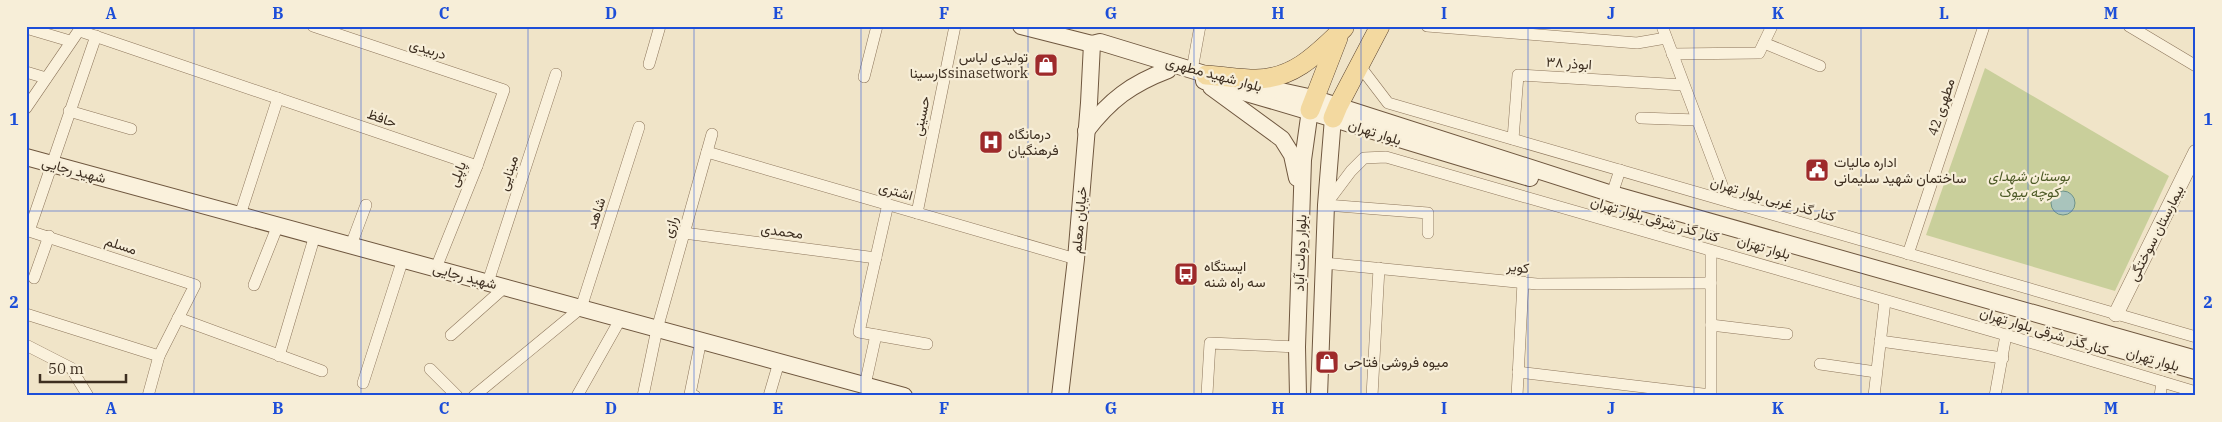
<svg xmlns="http://www.w3.org/2000/svg" width="2222" height="422" font-family="'IBM Plex Serif',Vazirmatn,serif">
	<rect width="100%" height="100%" fill="#f0e4c8"/>
	<!-- green -->
	<polygon fill="#c9cf9b" points="1985,68 2169,176 2115,291 1926,235"/>
	<!-- water -->
	<circle fill="#a9c4bc" stroke="#6f938a" cx="2063" cy="203" r="12"/>
	<g fill="none" stroke-linecap="round" stroke-linejoin="round">
		<!-- minor casing -->
		<g stroke="#8d765c" stroke-width="12">
			<g id="minor">
				<polyline points="313,26 504,90 477,166 436,268"/>
				<polyline points="1427,26 1637,43 1666,38"/>
				<polyline points="1662,26 1728,201"/>
				<polyline points="2129,26 2196,66"/>
				<polyline points="26,28 70,41"/>
				<polyline points="80,31 477,166"/>
				<polyline points="96,36 29,231 195,285 159,356 148,396"/>
				<polyline points="1764,43 1820,66"/>
				<polyline points="1672,54 1759,53 1772,26"/>
				<polyline points="649,64 660,26"/>
				<polyline points="1359,65 1388,103 2196,337"/>
				<polyline points="1192,70 1200,26"/>
				<polyline points="26,72 46,78"/>
				<polyline points="864,77 877,26"/>
				<polyline points="26,108 82,26"/>
				<polyline points="69,111 131,129"/>
				<polyline points="1641,118 1697,120"/>
				<polyline points="1513,139 1518,75 1683,85"/>
				<polyline points="707,152 1076,259"/>
				<polyline points="1612,194 1620,170"/>
				<polyline points="1327,203 1351,171 1364,158 1386,157 2006,335 2196,392"/>
				<polyline points="888,204 859,332 927,344"/>
				<polyline points="1326,205 1428,213 1428,233"/>
				<polyline points="917,213 955,26"/>
				<polyline points="240,215 278,98"/>
				<polyline points="684,233 876,258"/>
				<polyline points="351,245 366,205"/>
				<polyline points="1908,254 1984,26"/>
				<polyline points="1324,263 1537,284 1711,283"/>
				<polyline points="34,278 49,236"/>
				<polyline points="488,282 556,74"/>
				<polyline points="254,285 278,225"/>
				<polyline points="26,314 159,356"/>
				<polyline points="178,318 322,371"/>
				<polyline points="1711,325 1787,334"/>
				<polyline points="451,335 505,287"/>
				<polyline points="1880,341 2003,358"/>
				<polyline points="26,345 71,368 88,396"/>
				<polyline points="279,356 315,235"/>
				<polyline points="1820,364 1876,372"/>
				<polyline points="430,369 457,396"/>
				<polyline points="1518,372 1711,395"/>
				<polyline points="363,383 403,259"/>
				<polyline points="865,385 876,335"/>
				<polyline points="1207,394 1210,343 1297,347"/>
				<polyline points="474,396 581,308 639,127"/>
				<polyline points="577,396 621,318"/>
				<polyline points="643,396 657,329 712,134"/>
				<polyline points="695,396 690,394 701,340"/>
				<polyline points="769,396 779,362"/>
				<polyline points="1372,396 1379,268"/>
				<polyline points="1517,396 1523,282"/>
				<polyline points="1711,396 1711,251"/>
				<polyline points="1874,396 1885,301"/>
				<polyline points="1995,396 2006,335"/>
				<polyline points="2160,396 2162,382"/>
			</g>
		</g>
		<!-- tertiary casing -->
		<g stroke="#8d765c" stroke-width="16">
			<polyline id="tertiary" points="2116,314 2196,152"/>
		</g>
		<!-- secondary casing -->
		<g stroke="#6f573f" stroke-width="18">
			<g id="secondary">
				<polyline points="1021,26 1092,44 1100,42 1218,78"/>
				<path d="M 1204,81 C 1313,111 1421,147 1530,178"/>
				<polyline points="1244,83 1313,98 1612,194 2196,359"/>
				<polyline points="1211,87 1282,139 1292,155 1297,178"/>
				<path d="M 1086,131 C 1110,100 1131,84 1168,70"/>
				<polyline points="26,157 904,396"/>
				<polyline points="2089,341 2196,371"/>
				<polyline points="1060,396 1076,259 1089,103 1092,44"/>
				<polyline points="1298,396 1297,347 1303,160 1310,110"/>
				<polyline points="1319,396 1326,205 1333,118"/>
			</g>
		</g>
		<!-- primary casing -->
		<g stroke="#5b4430" stroke-width="20">
			<g id="primary">
				<path d="M 1206,75 C 1223,76 1240,79 1256,79 C 1294,79 1318,53 1344,28"/>
				<polyline points="1310,110 1338,38"/>
				<polyline points="1333,118 1338,106 1380,26"/>
			</g>
		</g>
		<!-- minor -->
		<use href="#minor" stroke="#faf1dc" stroke-width="11"/>
		<!-- tertiary -->
		<use href="#tertiary" stroke="#faf1dc" stroke-width="15"/>
		<!-- secondary -->
		<use href="#secondary" stroke="#faf1dc" stroke-width="16"/>
		<!-- primary -->
		<use href="#primary" stroke="#f3d9a0" stroke-width="19"/>
	</g>
	<!-- grid -->
	<path fill="none" stroke="#1d4ed8" stroke-width="1" stroke-opacity="0.55" d="M 194,26 L 194,396M 361,26 L 361,396M 528,26 L 528,396M 694,26 L 694,396M 861,26 L 861,396M 1028,26 L 1028,396M 1194,26 L 1194,396M 1361,26 L 1361,396M 1528,26 L 1528,396M 1694,26 L 1694,396M 1861,26 L 1861,396M 2028,26 L 2028,396M 26,211 L 2196,211"/>
	<!-- icons -->
	<defs>
		<g id="shop-square" transform="scale(1.25)"><rect x="-9" y="-9" width="18" height="18" rx="4" fill="#9e2a2b" stroke="#f7eed8"/><path d="M-5-2.5h2.3a2.7 3.5 0 0 1 5.4 0H5L5.5 6h-11ZM-1.5-2.5h3a1.5 2.3 0 0 0-3 0Z" fill="#fff"/></g>
		<g id="hospital-square" transform="scale(1.25)"><rect x="-9" y="-9" width="18" height="18" rx="4" fill="#9e2a2b" stroke="#f7eed8"/><path d="M-5-5h3v3.5h4V-5h3V5h-3V1.5h-4V5h-3Z" fill="#fff"/></g>
		<g id="civic-square" transform="scale(1.25)"><rect x="-9" y="-9" width="18" height="18" rx="4" fill="#9e2a2b" stroke="#f7eed8"/><path d="M-.6-6.5H3V-4.5H.6V-3L4-1V1h2V6H-6V1h2V-1L-.6-3ZM-1.2 2.5V6h2.4V2.5Z" fill="#fff"/></g>
		<g id="bus-square" transform="scale(1.25)"><rect x="-9" y="-9" width="18" height="18" rx="4" fill="#9e2a2b" stroke="#f7eed8"/><path d="M-5-6H5V4H4V6H2V4H-2V6H-4V4H-5ZM-3.5-4V0h7V-4ZM-3.5 1.2v1.5H-2V1.2ZM2 1.2v1.5H3.5V1.2Z" fill="#fff"/></g>
	</defs>
	<g fill-rule="evenodd">
		<use href="#shop-square" x="1046" y="65"/>
		<use href="#hospital-square" x="991" y="142"/>
		<use href="#civic-square" x="1817" y="170"/>
		<use href="#bus-square" x="1186" y="274"/>
		<use href="#shop-square" x="1327" y="362"/>
	</g>
	<g text-anchor="middle" stroke-width="4.5" stroke-linejoin="round" paint-order="stroke">
		<!-- street labels -->
		<g font-size="14" fill="#3d2e20" stroke="#f7eed8">
			<text transform="translate(428 49) rotate(18)" y="5">دربیدی</text>
			<text transform="translate(1569 63) rotate(4)" y="5">۳۸ ابوذر</text>
			<text transform="translate(1214 74) rotate(15)" y="5">بلوار شهید مطهری</text>
			<text transform="translate(1941 107) rotate(-72)" y="5">مطهری 42</text>
			<text transform="translate(921 116) rotate(-78)" y="5">حسینی</text>
			<text transform="translate(382 118) rotate(19)" y="5">حافظ</text>
			<text transform="translate(1375 132) rotate(18)" y="5">بلوار تهران</text>
			<text transform="translate(74 170) rotate(15)" y="5">شهید رجایی</text>
			<text transform="translate(508 173) rotate(-72)" y="5">مینایی</text>
			<text transform="translate(457 174) rotate(-69)" y="5">پاپلی</text>
			<text transform="translate(896 191) rotate(16)" y="5">اشتری</text>
			<text transform="translate(1773 199) rotate(16)" y="5">کنار گذر غربی بلوار تهران</text>
			<text transform="translate(596 213) rotate(-72)" y="5">شاهد</text>
			<text transform="translate(1655 219) rotate(16)" y="5">کنار گذر شرقی بلوار تهران</text>
			<text transform="translate(1079 220) rotate(-85)" y="5">خیابان معلم</text>
			<text transform="translate(670 227) rotate(-74)" y="5">رازی</text>
			<text transform="translate(782 231) rotate(8)" y="5">محمدی</text>
			<text transform="translate(2156 233) rotate(-63)" y="5">بیمارستان سوختگی</text>
			<text transform="translate(121 245) rotate(18)" y="5">مسلم</text>
			<text transform="translate(1764 247) rotate(16)" y="5">بلوار تهران</text>
			<text transform="translate(1300 253) rotate(-88)" y="5">بلوار دولت آباد</text>
			<text transform="translate(1518 267) rotate(6)" y="5">کویر</text>
			<text transform="translate(465 276) rotate(15)" y="5">شهید رجایی</text>
			<text transform="translate(2044 331) rotate(17)" y="5">کنار گذر شرقی بلوار تهران</text>
			<text transform="translate(2153 359) rotate(16)" y="5">بلوار تهران</text>
		</g>
		<!-- poi labels -->
		<g font-size="14" fill="#3d2e20" stroke="#f7eed8" text-anchor="start">
			<text x="1028" y="62" text-anchor="end">تولیدی لباس<tspan x="1028" dy="16">کارسیناsinasetwork</tspan></text>
			<text x="1008" y="139">درمانگاه<tspan x="1008" dy="16">فرهنگیان</tspan></text>
			<text x="1834" y="167">اداره مالیات<tspan x="1834" dy="16">ساختمان شهید سلیمانی</tspan></text>
			<text x="1204" y="271">ایستگاه<tspan x="1204" dy="16">سه راه شنه</tspan></text>
			<text x="1344" y="367">میوه فروشی فتاحی</text>
		</g>
		<!-- park labels -->
		<g font-size="14" font-style="italic" fill="#4d5a26" stroke="#f7eed8">
			<text x="2029" y="181">بوستان شهدای<tspan x="2029" dy="16">کوچه بیوک</tspan></text>
		</g>
	</g>
	<!-- border -->
	<rect width="2222" height="422" fill="none" stroke="#f7eed8" stroke-width="55"/>
	<!-- scale -->
	<path d="M40 374v8h86v-8" fill="none" stroke="#3d2e20" stroke-width="2.5"/>
	<text x="48" y="374" font-size="15" fill="#3d2e20" stroke="#f7eed8" stroke-width="4" paint-order="stroke">50 m</text>
	<rect x="28" y="28" width="2166" height="366" fill="none" stroke="#1d4ed8" stroke-width="2"/>
	<g font-size="16" text-anchor="middle" font-weight="bold" fill="#1d4ed8">
		<text x="111" y="19">A</text>
		<text x="278" y="19">B</text>
		<text x="444" y="19">C</text>
		<text x="611" y="19">D</text>
		<text x="778" y="19">E</text>
		<text x="944" y="19">F</text>
		<text x="1111" y="19">G</text>
		<text x="1278" y="19">H</text>
		<text x="1444" y="19">I</text>
		<text x="1611" y="19">J</text>
		<text x="1778" y="19">K</text>
		<text x="1944" y="19">L</text>
		<text x="2111" y="19">M</text>
		<text x="14" y="125">1</text>
		<text x="2208" y="125">1</text>
		<text x="14" y="308">2</text>
		<text x="2208" y="308">2</text>
		<text x="111" y="414">A</text>
		<text x="278" y="414">B</text>
		<text x="444" y="414">C</text>
		<text x="611" y="414">D</text>
		<text x="778" y="414">E</text>
		<text x="944" y="414">F</text>
		<text x="1111" y="414">G</text>
		<text x="1278" y="414">H</text>
		<text x="1444" y="414">I</text>
		<text x="1611" y="414">J</text>
		<text x="1778" y="414">K</text>
		<text x="1944" y="414">L</text>
		<text x="2111" y="414">M</text>
	</g>
</svg>
